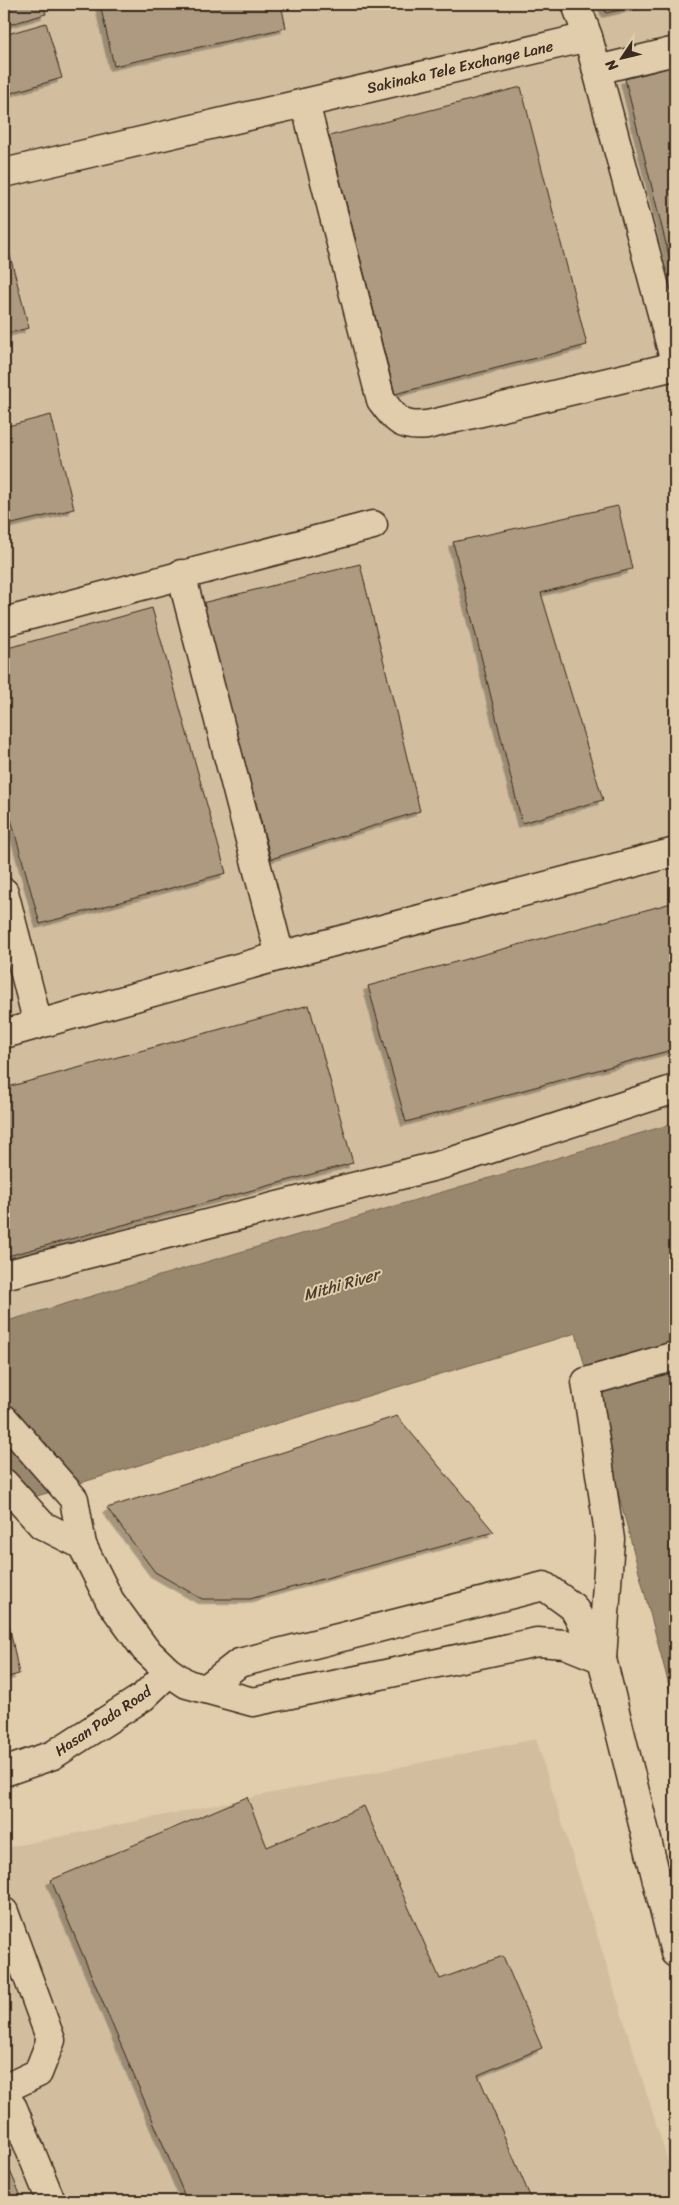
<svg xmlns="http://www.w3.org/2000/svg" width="679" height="2205" font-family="Sriracha,sans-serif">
	<defs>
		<filter id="shadow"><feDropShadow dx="-4.5" dy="4.5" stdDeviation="0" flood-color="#0004"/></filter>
	</defs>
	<rect width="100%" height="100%" fill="#e1cdab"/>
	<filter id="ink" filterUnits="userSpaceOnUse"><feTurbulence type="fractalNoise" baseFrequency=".02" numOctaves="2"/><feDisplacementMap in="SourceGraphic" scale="10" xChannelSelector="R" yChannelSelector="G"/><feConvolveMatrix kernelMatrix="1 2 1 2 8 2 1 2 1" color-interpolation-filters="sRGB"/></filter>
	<g filter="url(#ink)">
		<!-- built -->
		<g fill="#d2be9e">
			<polygon points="4,4 675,4 675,1123 4,1322"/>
			<polygon points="536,1739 675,2184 675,2201 4,2201 4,1848"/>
		</g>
		<!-- water -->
		<polygon fill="#99876e" stroke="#73624e" points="675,1123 675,1708 576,1333 4,1506 4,1322"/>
		<!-- building -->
		<g fill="#ae9a80" stroke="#3b2a1e" filter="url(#shadow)">
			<polygon points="4,4 43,4 46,14 4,26"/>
			<polygon points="100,4 281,4 286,28 114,66"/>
			<polygon points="603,4 647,4 606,13"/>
			<polygon points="46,23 62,78 4,95 4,35"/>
			<polygon points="675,66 675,280 625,79"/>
			<polygon points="521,87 587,345 395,394 329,136"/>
			<polygon points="8,248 29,328 4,334 4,249"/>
			<polygon points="51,415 74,509 4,526 4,427"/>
			<polygon points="618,506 632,569 541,593 603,800 522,823 453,542"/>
			<polygon points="360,564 420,811 271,859 202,603"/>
			<polygon points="152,608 226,873 40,924 4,794 4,649"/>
			<polygon points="675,902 675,1049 406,1122 368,986"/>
			<polygon points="309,1005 353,1163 4,1257 4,1088"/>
			<polygon points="397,1416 494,1532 250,1599 202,1599 155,1572 107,1508"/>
			<polygon points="4,1599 19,1674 4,1678"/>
			<polygon points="247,1797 267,1847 364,1806 440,1979 503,1956 542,2048 478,2075 532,2201 187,2201 51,1880"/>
			<polygon points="4,2157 23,2201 4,2201"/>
		</g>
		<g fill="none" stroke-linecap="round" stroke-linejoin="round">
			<!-- minor casing -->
			<g stroke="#3b2a1e" stroke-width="31">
				<g id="minor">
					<polyline points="576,4 588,37"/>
					<polyline points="597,70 675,51"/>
					<path d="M 305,103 L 381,400 C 396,420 401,428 427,425 L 675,366"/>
					<polyline points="4,173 588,37 675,362"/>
					<polyline points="181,574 280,956"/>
					<polyline points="4,622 373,525"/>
					<polyline points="4,892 38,1024"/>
					<polyline points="4,1034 280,956 675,852"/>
					<polyline points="4,1275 444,1164 675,1089"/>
					<polyline points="4,1419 74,1499 82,1545 110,1601 145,1649 169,1672 187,1684 253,1702 537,1642 565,1644 602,1659"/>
					<polyline points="4,1483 42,1525 82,1545"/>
					<polyline points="602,1659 610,1539 586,1382 675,1356"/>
					<polyline points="207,1688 239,1663 544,1586 573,1607 602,1659 675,1953"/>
					<polyline points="4,1772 53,1755 143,1697 169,1672"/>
					<polyline points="4,1912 51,2040 38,2073 4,2089"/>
					<polyline points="4,2094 13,2108 51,2201"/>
				</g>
			</g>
			<!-- minor -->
			<use href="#minor" stroke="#e1cdab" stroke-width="28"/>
		</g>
	</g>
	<g text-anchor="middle" stroke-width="4" stroke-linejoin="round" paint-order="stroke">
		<!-- street labels -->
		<g font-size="15" fill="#3b2a1e" stroke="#e1cdab">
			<text transform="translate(460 67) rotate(-13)" y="5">Sakinaka Tele Exchange Lane</text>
			<text transform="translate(103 1721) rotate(-34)" y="5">Hasan Pada Road</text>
		</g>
		<!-- water labels -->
		<g font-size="16" font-style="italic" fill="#4e3d2e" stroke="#e1cdab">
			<text transform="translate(341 1284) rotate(-16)" y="6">Mithi River</text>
		</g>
	</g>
	<!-- margin -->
	<rect width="679" height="2205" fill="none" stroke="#e1cdab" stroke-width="20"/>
	<rect x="10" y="10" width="659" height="2185" fill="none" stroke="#3b2a1e" stroke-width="2" filter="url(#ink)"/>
	<!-- north arrow -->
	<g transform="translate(622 58) rotate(235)" stroke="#e1cdab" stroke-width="4" paint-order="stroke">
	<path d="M0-4L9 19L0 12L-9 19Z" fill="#3b2a1e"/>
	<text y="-8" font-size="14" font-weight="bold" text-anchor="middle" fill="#3b2a1e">N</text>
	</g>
</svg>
